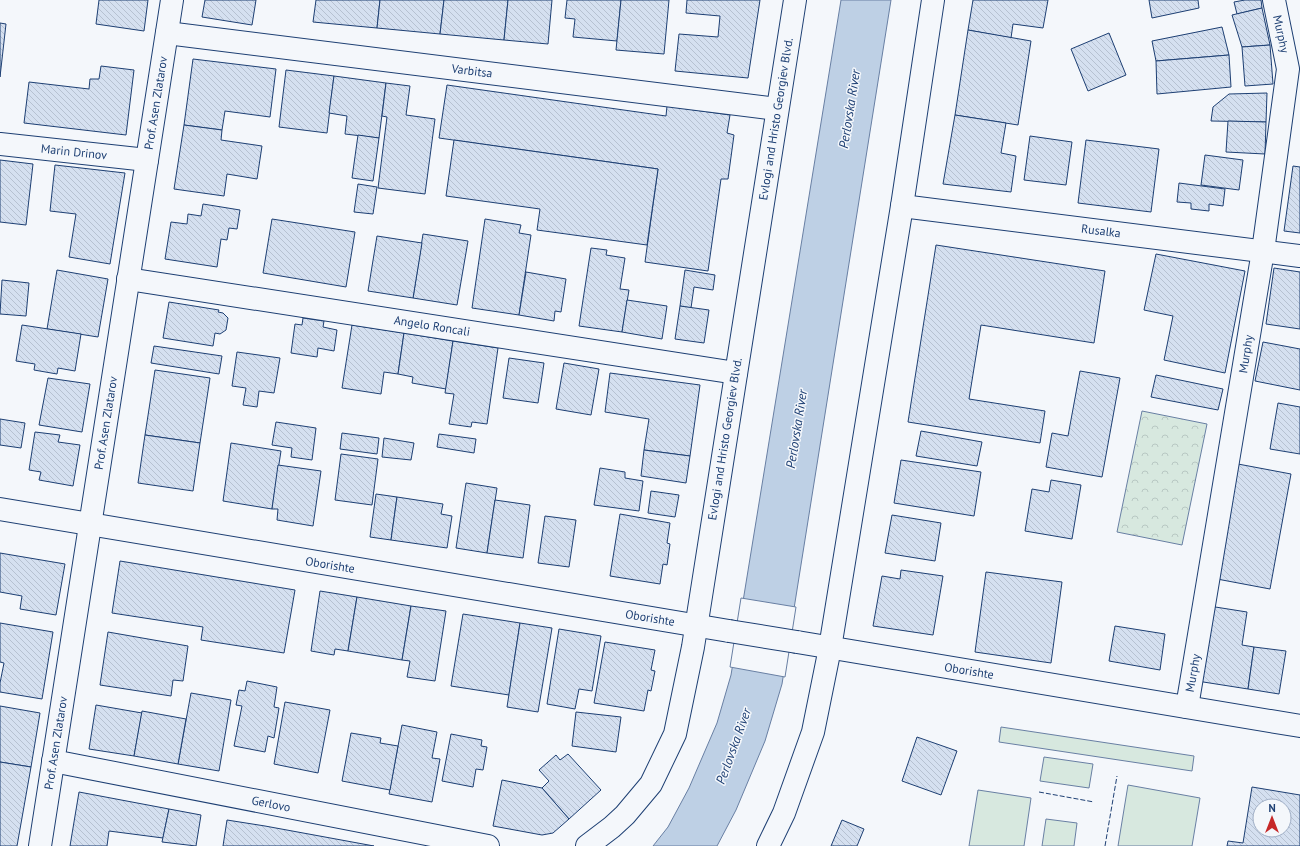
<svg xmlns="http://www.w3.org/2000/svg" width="1300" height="846" font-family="'PT Sans',sans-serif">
	<defs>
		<pattern id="park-crowns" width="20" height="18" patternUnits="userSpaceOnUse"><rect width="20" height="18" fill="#d7e8df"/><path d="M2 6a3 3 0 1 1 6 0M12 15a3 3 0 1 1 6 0" fill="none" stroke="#b8c8c3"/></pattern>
		<pattern id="building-back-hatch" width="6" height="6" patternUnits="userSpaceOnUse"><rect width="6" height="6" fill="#d5e0f0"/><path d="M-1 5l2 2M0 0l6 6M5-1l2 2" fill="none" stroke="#b6c1d1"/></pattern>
	</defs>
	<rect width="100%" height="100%" fill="#f4f7fb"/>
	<!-- park -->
	<polygon fill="url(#park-crowns)" stroke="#687fa3" points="1142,411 1207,424 1182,545 1117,532"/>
	<!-- garden -->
	<g fill="#d7e8df" stroke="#687fa3">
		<polygon points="1001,727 1194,756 1192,771 999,742"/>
		<polygon points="1044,757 1093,764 1089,788 1040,781"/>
		<polygon points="1128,785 1200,798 1192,846 1118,846"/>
		<polygon points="978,790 1031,798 1024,846 969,846"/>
		<polygon points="1046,819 1077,823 1074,846 1042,846"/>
	</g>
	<!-- water -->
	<polygon fill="#bed0e5" stroke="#687fa3" points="841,0 891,0 782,684 765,741 736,810 717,846 653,846 668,827 689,788 717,723 731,675"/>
	<!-- pier -->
	<polygon fill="#f4f7fb" stroke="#687fa3" points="741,598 796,607 785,677 730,667"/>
	<!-- building -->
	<g fill="url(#building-back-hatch)" stroke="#1d3f73" fill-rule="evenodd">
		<polygon points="99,0 148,0 144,31 96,24"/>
		<polygon points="205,0 256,0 252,25 202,17"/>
		<polygon points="316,0 380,0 377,28 313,22"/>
		<polygon points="380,0 444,0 440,34 377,28"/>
		<polygon points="444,0 508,0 504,40 440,34"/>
		<polygon points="508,0 552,0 548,44 504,40"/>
		<polygon points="567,0 621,0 617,41 573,37 575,19 565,18"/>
		<polygon points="621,0 669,0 664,54 616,50"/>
		<polygon points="687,0 760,0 748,78 675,71 679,34 718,37 720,16 686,13"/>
		<polygon points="973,0 1048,0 1043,28 1013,24 1011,38 968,30"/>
		<polygon points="1149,0 1198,0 1199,8 1152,18"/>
		<polygon points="1245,0 1261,0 1262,8 1237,14 1234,2"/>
		<polygon points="1262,8 1270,45 1242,47 1232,15"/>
		<polygon points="0,23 6,24 0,77"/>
		<polygon points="1222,27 1229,55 1156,61 1152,41"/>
		<polygon points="968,30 1031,41 1018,125 955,115"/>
		<polygon points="1109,33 1126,75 1088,91 1071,49"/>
		<polygon points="1270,45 1273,84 1245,86 1242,47"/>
		<polygon points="1229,55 1231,87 1157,94 1156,61"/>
		<polygon points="193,59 276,69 270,117 225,111 222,130 184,125"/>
		<polygon points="101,66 134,70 126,135 24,123 29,82 89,89 90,79 99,79"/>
		<polygon points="286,70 334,76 327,133 279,127"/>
		<polygon points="334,76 386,83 379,138 345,134 347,116 329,113"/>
		<polygon points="386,83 410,86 406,115 435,119 425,194 378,188 387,117 382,116"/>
		<polygon points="447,85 666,116 667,106 730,115 727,133 734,135 728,179 721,179 708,271 645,262 658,169 439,138"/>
		<polygon points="1267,93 1266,122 1211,121 1213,107 1229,94"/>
		<polygon points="955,115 1006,123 1001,153 1016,156 1011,192 943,184"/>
		<polygon points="1228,121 1266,122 1265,154 1226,152"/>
		<polygon points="184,125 222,130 221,140 262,146 257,179 227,174 224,196 174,189"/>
		<polygon points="358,135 379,138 373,181 352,178"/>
		<polygon points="1030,136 1072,142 1066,185 1024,180"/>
		<polygon points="454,140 658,169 647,245 537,230 540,209 446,196"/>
		<polygon points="1086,140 1159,149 1151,212 1078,203"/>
		<polygon points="1205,155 1243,160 1239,190 1201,185"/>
		<polygon points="0,160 33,164 26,225 0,222"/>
		<polygon points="55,165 125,173 110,264 69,257 76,214 50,211"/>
		<polygon points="1293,166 1300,167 1300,233 1284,231"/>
		<polygon points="1179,183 1225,189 1223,206 1209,204 1209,211 1191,209 1191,203 1177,202"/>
		<polygon points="358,184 377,187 373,214 354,212"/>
		<polygon points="203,204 240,210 237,229 229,228 227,240 221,239 217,267 165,259 171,222 187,224 188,214 201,216"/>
		<polygon points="272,219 355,232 346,287 263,273"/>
		<polygon points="485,219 521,225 519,233 531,235 519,315 472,308"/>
		<polygon points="423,234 468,241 457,305 413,298"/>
		<polygon points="377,236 422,243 413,298 368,291"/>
		<polygon points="936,245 1105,271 1094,343 981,325 969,399 1045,411 1040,443 908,422"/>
		<polygon points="591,248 607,250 606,255 625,258 620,289 629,290 622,332 579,326"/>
		<polygon points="1156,254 1245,271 1225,373 1164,360 1173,316 1144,310"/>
		<polygon points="1274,268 1300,272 1300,329 1266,324"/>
		<polygon points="57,270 108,279 98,337 47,329"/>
		<polygon points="685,270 715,275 713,290 694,287 691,308 680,306"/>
		<polygon points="526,272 566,279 561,312 555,311 554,321 519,315"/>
		<polygon points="2,280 29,283 26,316 0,314"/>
		<polygon points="627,300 667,306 662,339 622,332"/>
		<polygon points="169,302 219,310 218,312 223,313 228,318 226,330 220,334 215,333 213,346 163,338"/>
		<polygon points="680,306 709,310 704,343 675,339"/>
		<polygon points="303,318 324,321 323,327 337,330 334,351 318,348 317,357 291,353 295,324 302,325"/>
		<polygon points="22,325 81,334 75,371 58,368 57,374 34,370 35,364 16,361"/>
		<polygon points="352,325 404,333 398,374 384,372 381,394 342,388"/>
		<polygon points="404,333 453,341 446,389 412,383 413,377 398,374"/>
		<polygon points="453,341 498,348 487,424 472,422 471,427 449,424 454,394 445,393"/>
		<polygon points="1263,342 1300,349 1300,390 1255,381"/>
		<polygon points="154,346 222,356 219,374 151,363"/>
		<polygon points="237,352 280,358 274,393 259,391 257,407 243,405 246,388 232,386"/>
		<polygon points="509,358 544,363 538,403 503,398"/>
		<polygon points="564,363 599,369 591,415 556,409"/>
		<polygon points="155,370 210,378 200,443 145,435"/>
		<polygon points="1080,371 1120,378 1102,477 1046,467 1052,433 1068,436"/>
		<polygon points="610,373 700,385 690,456 644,450 649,419 605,412"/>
		<polygon points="1156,375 1223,389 1218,410 1151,397"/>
		<polygon points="48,378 90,384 82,432 39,425"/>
		<polygon points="1278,403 1300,407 1300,454 1270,449"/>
		<polygon points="0,419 25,423 21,448 0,445"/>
		<polygon points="276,422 316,428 312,460 291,457 292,448 272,445"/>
		<polygon points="921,431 982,442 977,466 916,456"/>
		<polygon points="35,432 60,435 58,442 80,445 73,486 39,480 41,472 29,470"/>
		<polygon points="342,433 379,438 377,454 340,449"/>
		<polygon points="439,434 476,439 474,453 437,447"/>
		<polygon points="145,435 200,443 193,491 138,483"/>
		<polygon points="384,438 414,443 411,460 382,457"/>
		<polygon points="231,443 281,451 272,509 223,501"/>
		<polygon points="644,450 690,456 686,483 641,476"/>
		<polygon points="341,454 378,459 372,505 335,500"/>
		<polygon points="901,460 981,472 974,516 894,503"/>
		<polygon points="1238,464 1291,474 1270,589 1217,579"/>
		<polygon points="278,465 321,471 313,526 277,520 278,509 272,509"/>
		<polygon points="600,468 625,472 625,478 643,481 639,511 594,505"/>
		<polygon points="1051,480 1081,485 1072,539 1025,531 1032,489 1049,492"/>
		<polygon points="466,483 497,488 487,553 456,548"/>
		<polygon points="651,491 679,495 675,517 648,513"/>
		<polygon points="376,494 397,497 391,540 370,537"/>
		<polygon points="397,497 443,504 441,514 452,516 447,548 391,540"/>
		<polygon points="495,500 530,505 523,558 487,553"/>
		<polygon points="620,514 670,523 667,543 670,544 667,565 663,564 660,584 610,576"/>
		<polygon points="892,515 941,523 935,561 885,553"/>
		<polygon points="545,516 576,520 569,567 538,563"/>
		<polygon points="0,553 65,564 56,615 20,609 22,596 0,592"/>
		<polygon points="120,561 295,590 284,653 201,640 203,627 112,613"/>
		<polygon points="901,570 943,576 933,635 873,626 882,576 900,579"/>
		<polygon points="986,572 1062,582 1051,663 975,652"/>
		<polygon points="320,591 357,597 348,651 335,649 334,655 311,651"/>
		<polygon points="357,597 411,606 402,660 348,651"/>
		<polygon points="411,606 446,611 435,681 407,677 410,661 402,660"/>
		<polygon points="1209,606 1247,612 1242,645 1254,647 1248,689 1197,681"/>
		<polygon points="463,614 520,623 509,695 451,686"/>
		<polygon points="0,623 53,632 42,699 0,692 0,683 4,663 0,662"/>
		<polygon points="520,623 552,628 538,712 507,707"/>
		<polygon points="1115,626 1165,634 1160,670 1109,661"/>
		<polygon points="559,629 601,636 592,691 579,689 575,709 547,704"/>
		<polygon points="108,632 188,646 183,681 173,680 171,696 100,685"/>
		<polygon points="605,642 655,650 651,670 655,671 651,691 648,690 644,711 594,703"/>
		<polygon points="1254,647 1286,651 1279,694 1248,689"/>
		<polygon points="247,681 277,687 274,707 279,708 274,738 268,736 265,752 234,746 242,706 236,705 239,690 245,691"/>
		<polygon points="191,693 231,700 219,771 178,764"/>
		<polygon points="285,702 330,710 318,773 274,764"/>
		<polygon points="96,705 142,713 134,756 89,749"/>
		<polygon points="0,706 40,713 31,767 0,762"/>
		<polygon points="142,711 186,719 178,764 134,756"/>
		<polygon points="576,712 621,717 616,752 572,746"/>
		<polygon points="402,725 437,732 432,758 440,759 432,802 389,794"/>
		<polygon points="351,733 381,738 380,743 398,746 390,790 342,781"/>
		<polygon points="451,734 482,740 481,746 487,747 483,770 476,769 473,787 442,781"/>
		<polygon points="917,737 957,751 941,795 902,781"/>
		<polygon points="568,754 601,790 569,819 542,788 549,781 539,770 556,755 560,760"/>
		<polygon points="0,762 31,767 17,846 0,846"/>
		<polygon points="502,780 542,788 569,819 553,833 542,835 493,826"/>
		<path d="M 1252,787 L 1300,795 L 1300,846 L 1227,846 L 1228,841 L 1243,843 ZM 1260,806 L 1284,806 L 1284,830 L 1260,830 Z"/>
		<polygon points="79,792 169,809 163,838 109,831 107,846 70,846"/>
		<polygon points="169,809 201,815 196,846 162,842"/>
		<polygon points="227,820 265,826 374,846 223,846"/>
		<polygon points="842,820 864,829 857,846 831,846"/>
	</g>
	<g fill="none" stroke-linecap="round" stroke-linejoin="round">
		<!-- minor casing -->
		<g stroke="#1d3f73" stroke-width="24">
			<g id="minor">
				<polyline points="167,33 777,109"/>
				<polyline points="0,144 147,160"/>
				<polyline points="902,206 1300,256"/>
				<polyline points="128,279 736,373"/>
				<polyline points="0,509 729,631"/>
				<polyline points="797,642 1300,726"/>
				<polyline points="1187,707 1263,251 1288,69 1274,0"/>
				<polyline points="53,761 488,846"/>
				<polyline points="40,846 172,0"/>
			</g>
		</g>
		<!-- major casing -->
		<g stroke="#1d3f73" stroke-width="24">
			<g id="major">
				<polyline points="587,846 612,827 625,815 651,784 675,734 693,647 795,0"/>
				<polyline points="768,846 784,813 813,732 830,648 902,206 933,0"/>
			</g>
		</g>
		<!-- minor -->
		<use href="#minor" stroke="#f4f7fb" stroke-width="22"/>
		<!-- major -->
		<use href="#major" stroke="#f4f7fb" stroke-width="22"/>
		<!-- minor-bridge casing -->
		<g stroke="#1d3f73" stroke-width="24" stroke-linecap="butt">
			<polyline id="minor-bridge" points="729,631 797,642"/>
		</g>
		<!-- minor-bridge -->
		<use href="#minor-bridge" stroke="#f4f7fb" stroke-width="22"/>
		<!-- fence -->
		<g stroke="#1d3f73" stroke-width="1" stroke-dasharray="5 2" stroke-linecap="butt">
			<polyline points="1039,792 1094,802"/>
			<polyline points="1105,846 1117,776"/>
		</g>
	</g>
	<g text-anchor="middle" stroke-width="3" stroke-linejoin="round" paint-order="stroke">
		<!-- street labels -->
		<g font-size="12" fill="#1d3f73" stroke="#f4f7fb">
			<text transform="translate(1281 34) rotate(78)" y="4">Murphy</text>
			<text transform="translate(472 71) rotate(7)" y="4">Varbitsa</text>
			<text transform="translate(156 103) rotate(-81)" y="4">Prof. Asen Zlatarov</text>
			<text transform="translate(776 119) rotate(-81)" y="4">Evlogi and Hristo Georgiev Blvd.</text>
			<text transform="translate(74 152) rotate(6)" y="4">Marin Drinov</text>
			<text transform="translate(1101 231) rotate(7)" y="4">Rusalka</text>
			<text transform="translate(432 326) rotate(9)" y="4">Angelo Roncali</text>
			<text transform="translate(1246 354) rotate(-81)" y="4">Murphy</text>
			<text transform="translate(106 423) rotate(-81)" y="4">Prof. Asen Zlatarov</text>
			<text transform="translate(725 439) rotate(-81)" y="4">Evlogi and Hristo Georgiev Blvd.</text>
			<text transform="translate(330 565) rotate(9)" y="4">Oborishte</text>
			<text transform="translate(650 618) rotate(9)" y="4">Oborishte</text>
			<text transform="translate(969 671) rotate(9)" y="4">Oborishte</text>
			<text transform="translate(1193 673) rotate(-80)" y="4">Murphy</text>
			<text transform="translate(56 743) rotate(-81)" y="4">Prof. Asen Zlatarov</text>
			<text transform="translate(271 804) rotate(11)" y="4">Gerlovo</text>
		</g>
		<!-- water labels -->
		<g font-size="13" font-style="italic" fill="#1d3f73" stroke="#f4f7fb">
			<text transform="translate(849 109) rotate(-81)" y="5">Perlovska River</text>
			<text transform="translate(796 429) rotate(-81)" y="5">Perlovska River</text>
			<text transform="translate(733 746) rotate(-70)" y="5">Perlovska River</text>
		</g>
	</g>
	<!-- north arrow -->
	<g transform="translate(1272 818)"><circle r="19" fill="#f4f7fb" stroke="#9eadc5"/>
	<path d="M0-3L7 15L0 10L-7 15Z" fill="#c62828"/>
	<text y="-6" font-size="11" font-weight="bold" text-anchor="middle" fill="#1d3f73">N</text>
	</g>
</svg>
